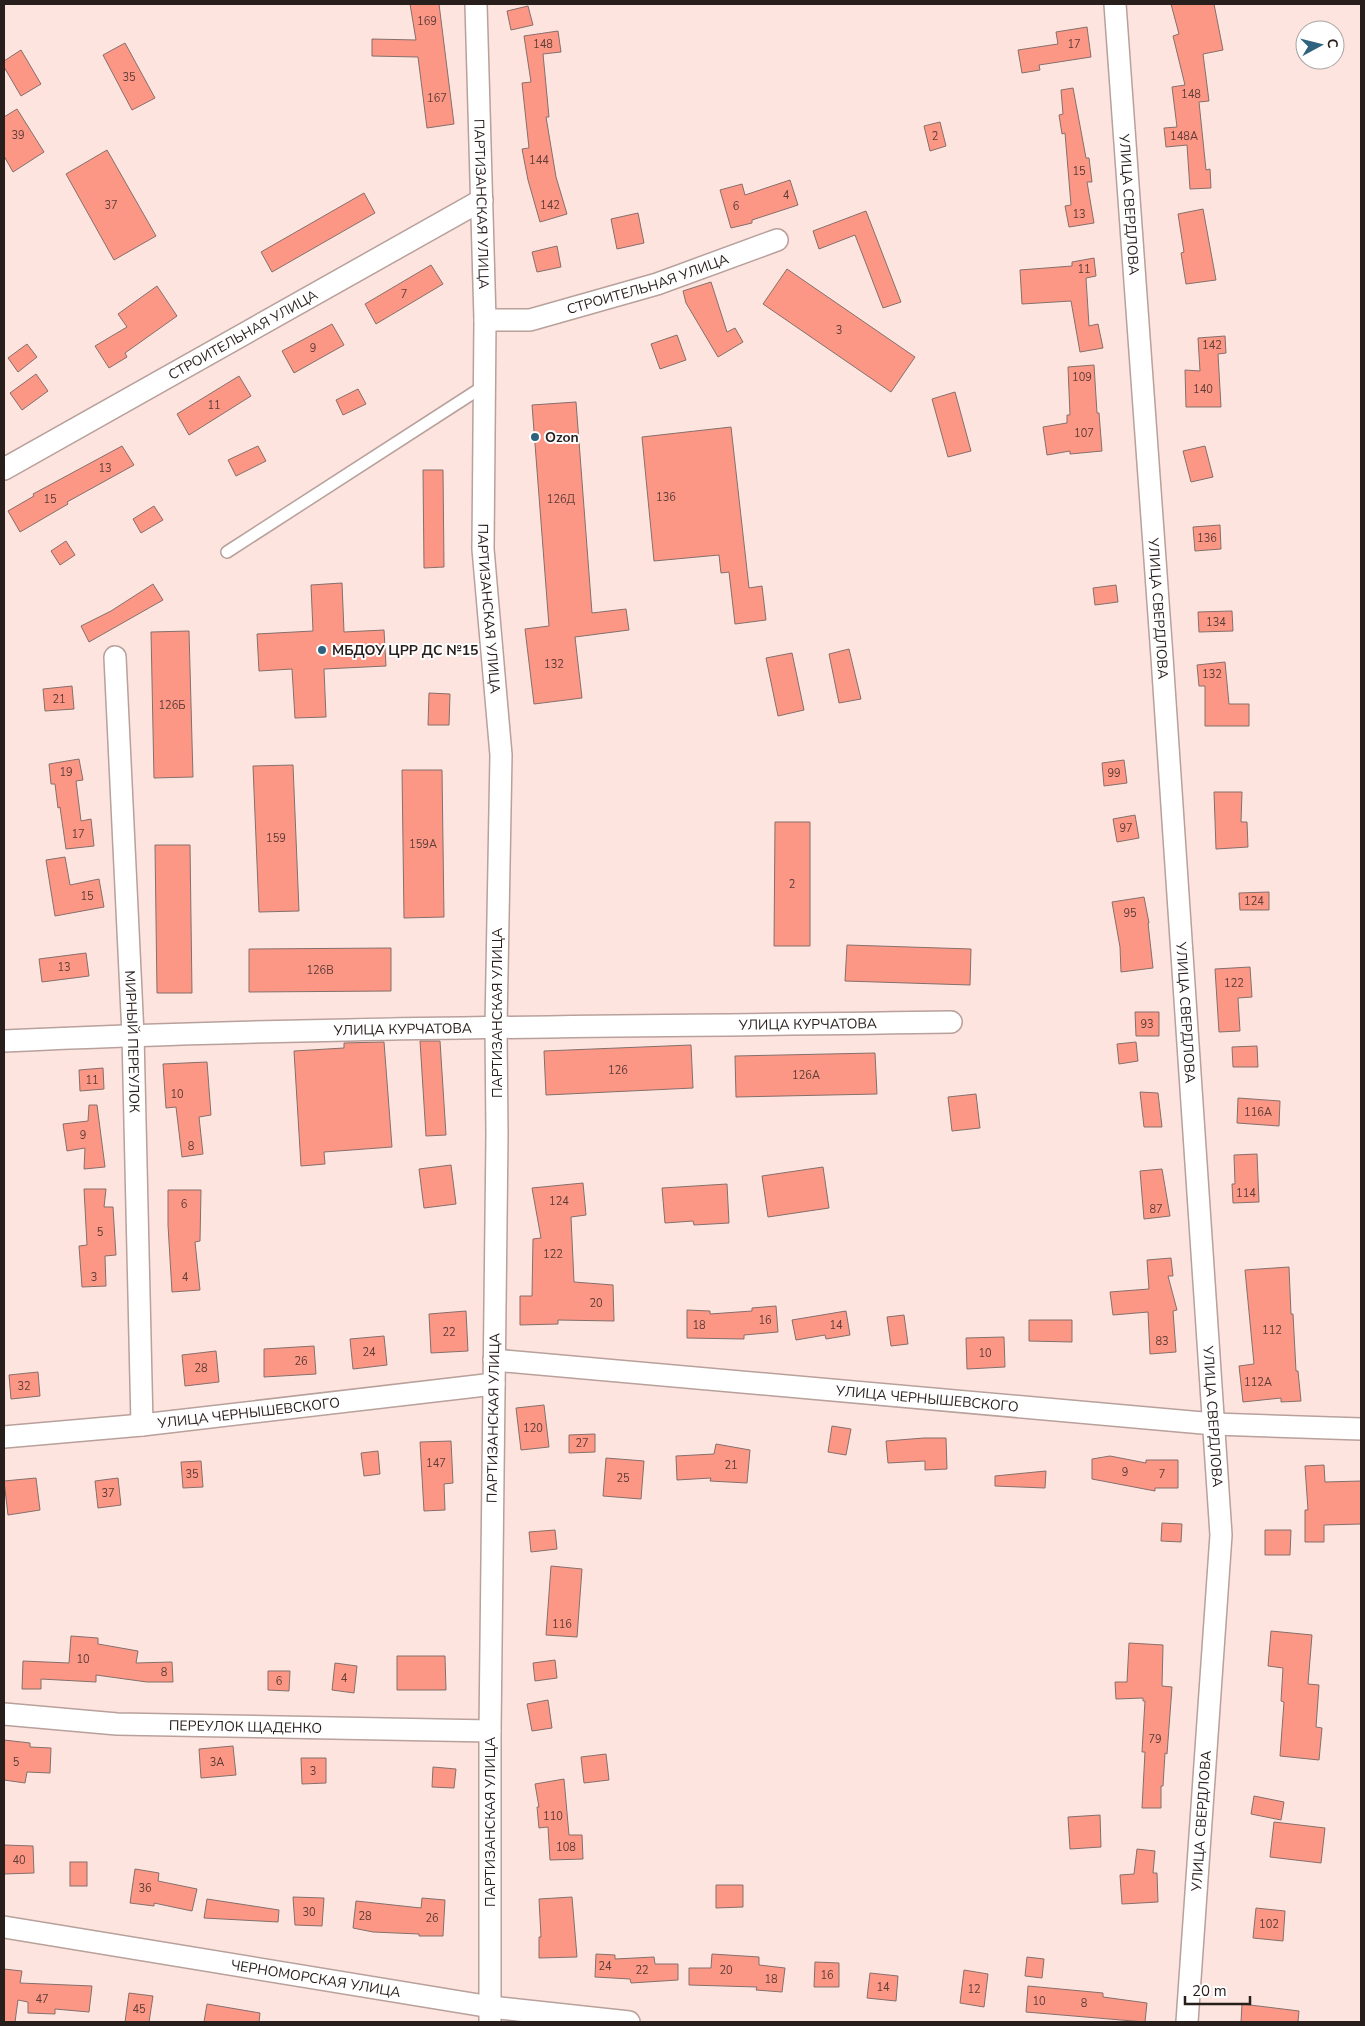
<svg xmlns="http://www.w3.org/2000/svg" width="1365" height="2026" font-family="'Nunito Sans',sans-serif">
	<rect width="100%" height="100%" fill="#fde4df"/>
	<!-- building -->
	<g fill="#fc9786" stroke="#856f6b">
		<polygon points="410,4 439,4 454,124 427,128 418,57 372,56 372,39 416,40"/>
		<polygon points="1171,4 1214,4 1223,50 1203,54 1209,101 1199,102 1206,170 1210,169 1211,188 1190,189 1187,145 1166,147 1164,128 1177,127 1172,87 1185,85 1173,36 1179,34"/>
		<polygon points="528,6 533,25 511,30 507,11"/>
		<polygon points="1087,27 1091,57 1039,65 1040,70 1022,73 1018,50 1058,44 1056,32"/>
		<polygon points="558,31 561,52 543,54 549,117 546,117 556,177 567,214 540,222 528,180 522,149 529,148 522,83 531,82 524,36"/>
		<polygon points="125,43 155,98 132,110 103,55"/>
		<polygon points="21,50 41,84 21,96 4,67 4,61"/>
		<polygon points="1073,88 1086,158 1089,158 1092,182 1087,182 1094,223 1069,227 1065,206 1071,205 1065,133 1062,134 1059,115 1063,114 1061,90"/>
		<polygon points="17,109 44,152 13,172 4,156 4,117"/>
		<polygon points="940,122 946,146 930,151 924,126"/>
		<polygon points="107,150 156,236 114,260 66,174"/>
		<polygon points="790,180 798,205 752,220 752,223 731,228 720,190 742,184 745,195"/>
		<polygon points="364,193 375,213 272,272 261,252"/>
		<polygon points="1203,209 1216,280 1186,284 1181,253 1184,252 1178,214"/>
		<polygon points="866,211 901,302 883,308 855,235 819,249 813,231"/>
		<polygon points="638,213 644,243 617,249 611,219"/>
		<polygon points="557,246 561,267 537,272 532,252"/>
		<polygon points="1094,258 1096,276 1086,278 1089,326 1098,324 1103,348 1080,352 1071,301 1022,304 1020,270 1072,266 1072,262"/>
		<polygon points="431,265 443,284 376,324 365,304"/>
		<polygon points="787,269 915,357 891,392 763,304"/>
		<polygon points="711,282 727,332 735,328 743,342 718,357 686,303 683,291"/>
		<polygon points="157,286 177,316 125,353 127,357 109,368 95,346 127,327 118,314"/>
		<polygon points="332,324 344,345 294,373 282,351"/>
		<polygon points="677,335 686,360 660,369 651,344"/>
		<polygon points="1225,336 1226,353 1218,354 1221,407 1186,407 1185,370 1200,371 1198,338"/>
		<polygon points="27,344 37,357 18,372 8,358"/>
		<polygon points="1094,365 1097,413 1099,413 1102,451 1070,454 1070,451 1047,455 1043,427 1067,423 1067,415 1070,415 1068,367"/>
		<polygon points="36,374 48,391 22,410 10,393"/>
		<polygon points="239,376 251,396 189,435 177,414"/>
		<polygon points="358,389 366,404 343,415 336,400"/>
		<polygon points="955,392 971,451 948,457 932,399"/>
		<polygon points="576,402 592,613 626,609 629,630 575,637 582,698 534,704 525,629 549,626 532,405"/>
		<polygon points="731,427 749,588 762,586 766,620 735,624 729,572 721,573 719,555 654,561 642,437"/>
		<polygon points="122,446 134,465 67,502 68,504 20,532 8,511 34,496 33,494"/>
		<polygon points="258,446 266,461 236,476 228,460"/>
		<polygon points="1205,446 1213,477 1191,482 1183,451"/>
		<polygon points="423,470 443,470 444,567 424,568"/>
		<polygon points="154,506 163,520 141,533 133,519"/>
		<polygon points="1220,525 1221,549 1195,551 1193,527"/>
		<polygon points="66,541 75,555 60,565 51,551"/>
		<polygon points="342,583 344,632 384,630 386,666 324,669 326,717 295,718 292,669 259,671 257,634 313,631 311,585"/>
		<polygon points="153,584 163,600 89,642 81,626 111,611"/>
		<polygon points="1116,585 1118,602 1095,605 1093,588"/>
		<polygon points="1232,611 1233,631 1199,632 1198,612"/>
		<polygon points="189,631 193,777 154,778 151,632"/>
		<polygon points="849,649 861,699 839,703 829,654"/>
		<polygon points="792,653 804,710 778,716 766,658"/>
		<polygon points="1225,662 1229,704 1249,704 1249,726 1205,726 1205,686 1199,686 1197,665"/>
		<polygon points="72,686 74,709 45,711 43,689"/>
		<polygon points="429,693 450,694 449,725 428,725"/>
		<polygon points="79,759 83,780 76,781 81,821 91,819 94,846 66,849 60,807 58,808 55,784 51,784 49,764"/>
		<polygon points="1124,760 1127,783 1104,786 1102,763"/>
		<polygon points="293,765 299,911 259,912 253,766"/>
		<polygon points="402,770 442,770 444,917 404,918"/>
		<polygon points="1214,792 1242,792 1241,822 1247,822 1248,847 1216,849"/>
		<polygon points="1135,815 1139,838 1117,842 1113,819"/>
		<polygon points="775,822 810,822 810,946 774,946"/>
		<polygon points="155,845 190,845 192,993 157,993"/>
		<polygon points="65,857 70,885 99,879 104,907 55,916 46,860"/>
		<polygon points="1269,892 1269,910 1240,910 1239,893"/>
		<polygon points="1144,897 1149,923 1148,923 1153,968 1121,972 1120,947 1112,902"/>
		<polygon points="847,945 971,949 970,985 845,981"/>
		<polygon points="391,948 391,991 249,992 249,949"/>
		<polygon points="86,953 89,976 42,982 39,959"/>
		<polygon points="1250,967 1252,997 1238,998 1240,1031 1219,1032 1215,969"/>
		<polygon points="1135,1012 1159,1012 1159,1036 1136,1036"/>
		<polygon points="420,1041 440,1041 446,1135 426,1136"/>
		<polygon points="384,1042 392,1147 324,1152 325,1164 301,1166 294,1051 344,1048 344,1043"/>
		<polygon points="1136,1042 1138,1061 1119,1064 1117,1044"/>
		<polygon points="691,1045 693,1088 546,1095 544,1051"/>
		<polygon points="1257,1046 1258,1067 1233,1067 1232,1047"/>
		<polygon points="875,1053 877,1094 736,1097 735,1056"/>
		<polygon points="207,1062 211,1115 199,1117 203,1154 182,1157 176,1107 166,1108 163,1064"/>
		<polygon points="103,1068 104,1089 80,1091 79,1070"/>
		<polygon points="1140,1092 1158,1093 1162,1127 1144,1127"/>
		<polygon points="976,1094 980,1128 952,1131 948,1097"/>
		<polygon points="1238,1098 1280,1101 1279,1126 1237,1123"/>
		<polygon points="89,1105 97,1105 105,1167 84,1169 85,1148 67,1151 63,1124 88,1121"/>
		<polygon points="1257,1154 1259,1202 1233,1203 1232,1184 1235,1184 1234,1155"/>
		<polygon points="451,1165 456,1204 424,1208 419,1169"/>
		<polygon points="823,1167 829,1208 768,1217 762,1176"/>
		<polygon points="1162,1169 1170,1216 1144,1219 1140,1171"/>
		<polygon points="583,1183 586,1215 571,1217 574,1282 613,1285 614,1321 558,1320 558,1324 520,1325 520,1296 532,1296 533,1239 541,1238 532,1188"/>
		<polygon points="727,1184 729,1223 694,1225 693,1221 665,1223 662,1188"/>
		<polygon points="84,1189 106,1189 104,1207 113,1207 116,1255 105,1256 106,1286 82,1287 79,1246 87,1245"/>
		<polygon points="168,1190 201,1190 200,1241 195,1242 200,1290 172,1292 168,1225"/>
		<polygon points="1171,1258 1173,1276 1168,1276 1177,1310 1173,1311 1176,1352 1150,1354 1148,1312 1113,1315 1110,1292 1149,1289 1147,1260"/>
		<polygon points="1289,1267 1291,1314 1293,1314 1296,1371 1298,1371 1301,1401 1281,1402 1281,1398 1243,1402 1239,1366 1254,1364 1245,1270"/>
		<polygon points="776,1306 778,1332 744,1335 744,1339 687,1338 687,1310 710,1311 710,1314 752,1311 752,1308"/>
		<polygon points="466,1311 468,1351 431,1353 429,1314"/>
		<polygon points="846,1311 850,1335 826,1339 825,1335 796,1340 792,1320"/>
		<polygon points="904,1315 908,1344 891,1346 887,1317"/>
		<polygon points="1029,1320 1072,1320 1072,1342 1029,1341"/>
		<polygon points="384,1336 387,1365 353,1369 350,1339"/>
		<polygon points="1004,1337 1005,1367 967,1369 966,1338"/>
		<polygon points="314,1346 316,1374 264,1377 264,1349"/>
		<polygon points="216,1351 219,1382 185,1386 182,1355"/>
		<polygon points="38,1372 40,1396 11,1399 9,1375"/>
		<polygon points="544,1405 549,1447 521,1450 516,1408"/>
		<polygon points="832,1426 851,1429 846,1455 828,1452"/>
		<polygon points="595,1434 595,1452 569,1453 569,1435"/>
		<polygon points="924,1438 946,1438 947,1469 925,1470 925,1461 888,1463 886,1441"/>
		<polygon points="451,1441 453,1483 444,1484 445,1510 424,1511 420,1442"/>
		<polygon points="716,1444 750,1450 747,1483 710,1481 711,1478 677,1480 676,1456 714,1454"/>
		<polygon points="378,1451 380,1474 364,1476 361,1453"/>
		<polygon points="1110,1456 1146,1463 1146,1460 1178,1460 1178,1488 1155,1488 1155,1491 1092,1479 1092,1459"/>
		<polygon points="606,1458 644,1461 641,1499 603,1496"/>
		<polygon points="201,1461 203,1487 183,1488 181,1462"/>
		<polygon points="1324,1465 1325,1482 1361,1481 1361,1524 1324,1525 1324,1542 1305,1542 1305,1510 1308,1510 1305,1466"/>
		<polygon points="1046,1471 1045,1488 995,1486 995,1476"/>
		<polygon points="36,1478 40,1510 8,1515 4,1481"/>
		<polygon points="118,1478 121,1505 98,1508 95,1481"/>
		<polygon points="1162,1523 1182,1524 1181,1542 1161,1541"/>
		<polygon points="555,1530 557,1549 531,1552 529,1532"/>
		<polygon points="1265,1530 1291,1530 1290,1555 1265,1555"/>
		<polygon points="551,1566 582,1569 577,1637 546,1635"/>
		<polygon points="1271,1631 1312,1635 1308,1684 1319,1685 1316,1727 1322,1728 1319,1760 1280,1756 1284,1702 1281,1701 1283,1668 1268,1666"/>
		<polygon points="71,1636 98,1638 98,1644 138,1651 136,1663 172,1662 173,1682 147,1682 96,1675 96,1682 41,1679 41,1689 22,1689 23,1661 69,1663"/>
		<polygon points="1129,1643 1163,1645 1162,1686 1172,1687 1167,1754 1165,1753 1163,1786 1161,1786 1161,1808 1142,1808 1145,1752 1142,1752 1145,1701 1143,1701 1143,1698 1116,1699 1115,1682 1127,1682"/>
		<polygon points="397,1656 445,1656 446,1690 397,1690"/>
		<polygon points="555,1660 557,1678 535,1681 533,1663"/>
		<polygon points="335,1663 357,1666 354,1693 332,1690"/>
		<polygon points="268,1671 290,1671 289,1691 268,1690"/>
		<polygon points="548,1700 552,1728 532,1731 527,1704"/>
		<polygon points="4,1740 30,1743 30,1747 51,1748 50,1773 27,1772 25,1783 4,1780"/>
		<polygon points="233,1746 236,1775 201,1778 199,1749"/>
		<polygon points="606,1754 609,1780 584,1783 581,1757"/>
		<polygon points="301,1758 326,1758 326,1783 302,1784"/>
		<polygon points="433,1767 456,1769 454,1788 432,1787"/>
		<polygon points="564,1779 569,1835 582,1835 583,1859 550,1860 548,1827 539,1828 537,1807 539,1807 535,1784"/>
		<polygon points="1254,1796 1284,1802 1281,1820 1251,1814"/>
		<polygon points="1100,1815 1101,1847 1070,1849 1068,1817"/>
		<polygon points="1274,1822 1325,1828 1321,1863 1270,1857"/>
		<polygon points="4,1845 33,1846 34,1873 4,1874"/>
		<polygon points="1137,1849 1155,1851 1153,1873 1157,1873 1158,1902 1122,1904 1120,1875 1134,1874"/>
		<rect x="70" y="1862" width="17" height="24"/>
		<polygon points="135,1869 159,1873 158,1881 197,1889 192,1911 154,1903 154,1906 130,1903"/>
		<polygon points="716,1885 743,1885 743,1907 716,1908"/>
		<polygon points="293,1897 324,1898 322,1926 295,1925"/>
		<polygon points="572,1897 577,1957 539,1958 539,1937 541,1937 539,1899"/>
		<polygon points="422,1898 445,1900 443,1936 419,1936 419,1934 373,1932 353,1928 356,1901 421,1908"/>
		<polygon points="207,1899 279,1910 278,1922 204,1918"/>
		<polygon points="1256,1908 1285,1911 1283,1941 1253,1938"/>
		<polygon points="596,1954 615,1955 615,1959 654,1957 655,1964 678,1964 678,1980 631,1983 630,1979 595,1977"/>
		<polygon points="712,1954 759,1957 759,1965 785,1968 782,1992 756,1990 757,1987 689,1985 689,1968 711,1968"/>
		<polygon points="1027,1957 1044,1959 1042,1978 1025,1976"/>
		<polygon points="815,1962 839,1963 839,1987 814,1987"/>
		<polygon points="4,1969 22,1971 20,1983 92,1986 89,2012 55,2009 55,2014 28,2013 28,2002 18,2000 15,2022 4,2022"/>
		<polygon points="964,1970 988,1974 984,2007 960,2003"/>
		<polygon points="870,1973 898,1976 896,2001 867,1998"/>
		<polygon points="1028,1986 1103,1993 1103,1997 1147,2003 1145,2022 1026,2012"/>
		<polygon points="129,1993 153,1996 149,2022 125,2022"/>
		<polygon points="207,2004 260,2013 259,2022 204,2022"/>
		<polygon points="1242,2004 1299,2011 1298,2022 1241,2022"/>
	</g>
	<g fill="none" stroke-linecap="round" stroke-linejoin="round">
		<!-- service casing -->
		<g stroke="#b8a09b" stroke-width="14">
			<polyline id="service" points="227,552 484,386"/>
		</g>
		<!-- minor casing -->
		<g stroke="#b8a09b" stroke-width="24">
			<g id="minor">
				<path id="s1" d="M 476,4 L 485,320 L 483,549 L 501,755 L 496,1027 L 497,1135 L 490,1731 L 490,2022"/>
				<path id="s2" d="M 1115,4 L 1162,657 L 1221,1535 L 1187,2022"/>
				<path id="s3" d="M 485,320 L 530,320 L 657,284 L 777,240"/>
				<path id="s4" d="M 4,469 L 482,200"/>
				<path id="s5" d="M 115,657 L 133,1035 L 142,1425"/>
				<path id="s6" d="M 4,1041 C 319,1026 635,1027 951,1022"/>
				<path id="s7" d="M 494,1360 L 1214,1424 L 1361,1429"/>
				<path id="s8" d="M 4,1437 L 142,1425 L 494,1384"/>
				<path id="s9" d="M 4,1714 L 117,1724 L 490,1731"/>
				<path id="s10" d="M 4,1927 L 491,2007 L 629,2022"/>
			</g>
		</g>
		<!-- service -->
		<use href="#service" stroke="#fff" stroke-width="11"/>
		<!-- minor -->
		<use href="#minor" stroke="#fff" stroke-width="21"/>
	</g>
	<!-- markers -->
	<g fill="#2e627e" stroke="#fff" stroke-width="2">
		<circle cx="535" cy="437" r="5"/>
		<circle cx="322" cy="650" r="5"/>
	</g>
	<g text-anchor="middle" stroke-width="4" stroke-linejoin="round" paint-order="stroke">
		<!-- number labels -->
		<g font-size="11" fill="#5d3d37">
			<text x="427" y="25">169</text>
			<text x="543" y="48">148</text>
			<text x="1074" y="48">17</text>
			<text x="129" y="81">35</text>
			<text x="1191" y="98">148</text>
			<text x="437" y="102">167</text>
			<text x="18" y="139">39</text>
			<text x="935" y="140">2</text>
			<text x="1184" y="140">148А</text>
			<text x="539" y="164">144</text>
			<text x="1079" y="175">15</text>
			<text x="786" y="199">4</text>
			<text x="111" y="209">37</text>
			<text x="550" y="209">142</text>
			<text x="736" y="210">6</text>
			<text x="1079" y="218">13</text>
			<text x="1084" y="273">11</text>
			<text x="404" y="298">7</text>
			<text x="839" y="334">3</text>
			<text x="1212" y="349">142</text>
			<text x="313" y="352">9</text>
			<text x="1082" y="381">109</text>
			<text x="1203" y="393">140</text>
			<text x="214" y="409">11</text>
			<text x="1084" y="437">107</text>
			<text x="105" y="472">13</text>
			<text x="666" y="501">136</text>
			<text x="50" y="503">15</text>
			<text x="561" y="503">126Д</text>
			<text x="1207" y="542">136</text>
			<text x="1216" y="626">134</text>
			<text x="554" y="668">132</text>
			<text x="1212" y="678">132</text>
			<text x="59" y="703">21</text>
			<text x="172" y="709">126Б</text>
			<text x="66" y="776">19</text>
			<text x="1114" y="777">99</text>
			<text x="1126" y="832">97</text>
			<text x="78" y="838">17</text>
			<text x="276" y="842">159</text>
			<text x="423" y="848">159А</text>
			<text x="792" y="888">2</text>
			<text x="87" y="900">15</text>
			<text x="1254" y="905">124</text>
			<text x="1130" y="917">95</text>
			<text x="64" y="971">13</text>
			<text x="320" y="974">126В</text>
			<text x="1234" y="987">122</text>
			<text x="1147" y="1028">93</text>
			<text x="618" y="1074">126</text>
			<text x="806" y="1079">126А</text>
			<text x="92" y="1084">11</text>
			<text x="177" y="1098">10</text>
			<text x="1258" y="1116">116А</text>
			<text x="83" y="1139">9</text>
			<text x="191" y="1150">8</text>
			<text x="1246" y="1197">114</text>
			<text x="559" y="1205">124</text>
			<text x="184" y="1208">6</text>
			<text x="1156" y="1213">87</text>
			<text x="100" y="1236">5</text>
			<text x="553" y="1258">122</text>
			<text x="94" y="1281">3</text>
			<text x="185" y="1281">4</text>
			<text x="596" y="1307">20</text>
			<text x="765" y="1324">16</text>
			<text x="699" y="1329">18</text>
			<text x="836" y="1329">14</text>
			<text x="1272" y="1334">112</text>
			<text x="449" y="1336">22</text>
			<text x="1162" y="1345">83</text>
			<text x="369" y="1356">24</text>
			<text x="985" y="1357">10</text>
			<text x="301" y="1365">26</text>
			<text x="201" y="1372">28</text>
			<text x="1258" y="1386">112А</text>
			<text x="24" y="1390">32</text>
			<text x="533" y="1432">120</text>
			<text x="582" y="1447">27</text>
			<text x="436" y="1467">147</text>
			<text x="731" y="1469">21</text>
			<text x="1125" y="1476">9</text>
			<text x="192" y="1478">35</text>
			<text x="1162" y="1478">7</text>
			<text x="623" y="1482">25</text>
			<text x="108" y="1497">37</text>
			<text x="562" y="1628">116</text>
			<text x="83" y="1663">10</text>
			<text x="164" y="1676">8</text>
			<text x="344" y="1682">4</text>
			<text x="279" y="1685">6</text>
			<text x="1155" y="1743">79</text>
			<text x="16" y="1766">5</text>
			<text x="217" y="1766">3А</text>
			<text x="313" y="1775">3</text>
			<text x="553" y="1820">110</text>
			<text x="566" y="1851">108</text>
			<text x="19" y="1864">40</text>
			<text x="145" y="1892">36</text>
			<text x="309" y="1916">30</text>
			<text x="365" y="1920">28</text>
			<text x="432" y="1922">26</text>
			<text x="1269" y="1928">102</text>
			<text x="605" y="1970">24</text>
			<text x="642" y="1974">22</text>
			<text x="726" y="1974">20</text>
			<text x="827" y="1979">16</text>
			<text x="771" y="1983">18</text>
			<text x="883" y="1991">14</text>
			<text x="974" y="1993">12</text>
			<text x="42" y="2003">47</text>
			<text x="1039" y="2005">10</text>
			<text x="1084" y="2007">8</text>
			<text x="139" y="2013">45</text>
		</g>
		<!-- street labels -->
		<g font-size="14" fill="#281f1d" stroke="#fff">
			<text dy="5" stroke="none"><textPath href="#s1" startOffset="200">ПАРТИЗАНСКАЯ УЛИЦА</textPath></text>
			<text dy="5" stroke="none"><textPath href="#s2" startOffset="201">УЛИЦА СВЕРДЛОВА</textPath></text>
			<text dy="5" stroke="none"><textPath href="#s3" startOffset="168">СТРОИТЕЛЬНАЯ УЛИЦА</textPath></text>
			<text dy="5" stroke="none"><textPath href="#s4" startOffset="274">СТРОИТЕЛЬНАЯ УЛИЦА</textPath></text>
			<text dy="5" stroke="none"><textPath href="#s1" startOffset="605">ПАРТИЗАНСКАЯ УЛИЦА</textPath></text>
			<text dy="5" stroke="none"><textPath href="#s2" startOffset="606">УЛИЦА СВЕРДЛОВА</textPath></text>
			<text transform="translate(497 1013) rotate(-90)" y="5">ПАРТИЗАНСКАЯ УЛИЦА</text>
			<text dy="5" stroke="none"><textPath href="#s2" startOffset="1011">УЛИЦА СВЕРДЛОВА</textPath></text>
			<text dy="5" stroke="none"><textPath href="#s6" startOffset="804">УЛИЦА КУРЧАТОВА</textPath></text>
			<text dy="5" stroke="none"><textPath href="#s6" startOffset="399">УЛИЦА КУРЧАТОВА</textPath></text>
			<text dy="5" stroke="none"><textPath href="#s5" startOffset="385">МИРНЫЙ ПЕРЕУЛОК</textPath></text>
			<text dy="5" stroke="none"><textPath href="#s7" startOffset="435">УЛИЦА ЧЕРНЫШЕВСКОГО</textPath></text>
			<text dy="5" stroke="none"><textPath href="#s8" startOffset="246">УЛИЦА ЧЕРНЫШЕВСКОГО</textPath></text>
			<text dy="5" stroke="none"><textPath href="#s2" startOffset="1416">УЛИЦА СВЕРДЛОВА</textPath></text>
			<text transform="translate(493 1418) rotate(-89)" y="5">ПАРТИЗАНСКАЯ УЛИЦА</text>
			<text dy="5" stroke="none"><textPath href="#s9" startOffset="242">ПЕРЕУЛОК ЩАДЕНКО</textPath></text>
			<text transform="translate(1201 1821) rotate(-86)" y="5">УЛИЦА СВЕРДЛОВА</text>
			<text transform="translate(490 1822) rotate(-90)" y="5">ПАРТИЗАНСКАЯ УЛИЦА</text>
			<text dy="5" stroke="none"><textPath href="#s10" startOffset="316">ЧЕРНОМОРСКАЯ УЛИЦА</textPath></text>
		</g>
		<!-- poi labels -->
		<g font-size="14" font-weight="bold" fill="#281f1d" stroke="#fff" text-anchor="start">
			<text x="545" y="442">Ozon</text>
			<text x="332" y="655">МБДОУ ЦРР ДС №15</text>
		</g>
	</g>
	<!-- border -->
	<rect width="1365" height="2026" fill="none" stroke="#281f1d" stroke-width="10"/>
	<!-- north arrow -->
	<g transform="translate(1320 45) rotate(83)"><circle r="24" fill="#ffffff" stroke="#a9a5a5"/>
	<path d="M0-4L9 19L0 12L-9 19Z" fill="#2e627e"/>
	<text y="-8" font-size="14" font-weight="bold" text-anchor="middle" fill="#281f1d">С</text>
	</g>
	<!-- scale -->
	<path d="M1185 1996v8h65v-8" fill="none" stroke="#281f1d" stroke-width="2.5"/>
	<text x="1192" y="1996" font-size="15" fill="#281f1d" stroke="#ffffff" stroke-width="4" paint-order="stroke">20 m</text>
</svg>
